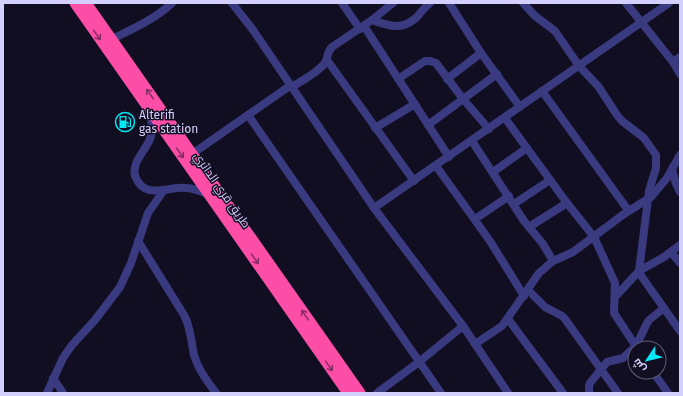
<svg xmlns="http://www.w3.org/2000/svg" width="683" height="396" font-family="'Fira Sans',Cairo,sans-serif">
	<rect width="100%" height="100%" fill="#110e22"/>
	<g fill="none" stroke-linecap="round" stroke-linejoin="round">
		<!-- minor -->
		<g stroke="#3a3a81" stroke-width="8">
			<polyline points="232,3 253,30 374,208 463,326 508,393"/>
			<polyline points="342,3 360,29"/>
			<polyline points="449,3 481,53 520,107"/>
			<polyline points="523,3 535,16 555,31 579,66 598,86 617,115 622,121 644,138 656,155 656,168 649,191 639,271 642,277 680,331"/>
			<polyline points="626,3 673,62 680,74"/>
			<path d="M 372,20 C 389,26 402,31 417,17 C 421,12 425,7 430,3"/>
			<polyline points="364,26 449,157"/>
			<path d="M 112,39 C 133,29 155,19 172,3"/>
			<polyline points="327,60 414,181"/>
			<polyline points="673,62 680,57"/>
			<polyline points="398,79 425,61 430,61 436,63 463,99 489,129"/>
			<polyline points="447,79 481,53"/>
			<path d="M 292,87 C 301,81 317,73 324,64 C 329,59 325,55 332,47 L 372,20 L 393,3"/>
			<polyline points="542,91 628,210"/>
			<path d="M 149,112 C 151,119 154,128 151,136 C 148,149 129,163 136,178 C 145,200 169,186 186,188 C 194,188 202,192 210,195"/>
			<polyline points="248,115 441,393"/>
			<polyline points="505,118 567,203 594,237 615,283 614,313 637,348"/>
			<polyline points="428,125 497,74"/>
			<polyline points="375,128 415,104"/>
			<polyline points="472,141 524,221 543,244 553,261"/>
			<polyline points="192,154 291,85"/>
			<polyline points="436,166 490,241 524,296"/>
			<polyline points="672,169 676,184 680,192"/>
			<polyline points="493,172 527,148"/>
			<polyline points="514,204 550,180"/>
			<polyline points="374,208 669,3"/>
			<polyline points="475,219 509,196"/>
			<polyline points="529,227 567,203"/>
			<path d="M 138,241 L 184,315 C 191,328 191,341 194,355 C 198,369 207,381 216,393"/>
			<polyline points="671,252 680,263"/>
			<polyline points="528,290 545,307 562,316 565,319 618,393"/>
			<polyline points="615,297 639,271 664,257 680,245"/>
			<polyline points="508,319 563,393"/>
			<polyline points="475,344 502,326 539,273 553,261 573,252 624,214 651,197 667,178 680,155"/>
			<polyline points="653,372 668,393"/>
			<polyline points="53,378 63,393"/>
			<polyline points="47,393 63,358 72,345 95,320 120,287 131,263 148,213 164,190"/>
			<polyline points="377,393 419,362 463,326"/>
			<polyline points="589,393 589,386 590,383 607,362 623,358 636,346 646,325 649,320 664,308"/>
		</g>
		<!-- highway -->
		<g stroke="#fc4da7" stroke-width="11">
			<polyline points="75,3 348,393"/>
			<polyline points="86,3 360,393"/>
		</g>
	</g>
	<!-- one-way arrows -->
	<defs><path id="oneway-shaft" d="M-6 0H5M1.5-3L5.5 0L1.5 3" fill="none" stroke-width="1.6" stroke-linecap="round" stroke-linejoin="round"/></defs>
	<g stroke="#862e64">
		<use href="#oneway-shaft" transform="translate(97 35) rotate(55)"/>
		<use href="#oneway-shaft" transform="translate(150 94) rotate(-125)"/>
		<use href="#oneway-shaft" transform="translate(180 153) rotate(55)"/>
		<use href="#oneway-shaft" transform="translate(255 259) rotate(55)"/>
		<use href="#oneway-shaft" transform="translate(305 315) rotate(-125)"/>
		<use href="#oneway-shaft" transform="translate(329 366) rotate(55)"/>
	</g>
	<!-- icons -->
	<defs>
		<g id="fuel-ring" transform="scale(1)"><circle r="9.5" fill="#110e22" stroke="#04e7f7" stroke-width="1.5"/><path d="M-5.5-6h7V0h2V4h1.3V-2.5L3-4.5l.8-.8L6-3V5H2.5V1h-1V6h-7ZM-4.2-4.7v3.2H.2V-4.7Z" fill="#04e7f7"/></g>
	</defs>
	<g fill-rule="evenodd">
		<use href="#fuel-ring" x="125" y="122"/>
	</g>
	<g text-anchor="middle" stroke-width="3" stroke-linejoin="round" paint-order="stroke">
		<!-- poi labels -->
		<g font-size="12" fill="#d4d0fe" stroke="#110e22" text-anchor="start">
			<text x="139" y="119">Alterifi<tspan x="139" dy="14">gas station</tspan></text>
		</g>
		<!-- street labels -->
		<g font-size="12" fill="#d4d0fe" stroke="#110e22">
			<text transform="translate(222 190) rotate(55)" y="4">طريق قري الدائري</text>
		</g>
	</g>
	<!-- border -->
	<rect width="683" height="396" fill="none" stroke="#d4d0fe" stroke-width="8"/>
	<!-- north arrow -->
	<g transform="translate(647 360) rotate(235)"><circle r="19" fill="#110e22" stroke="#5f5c7a"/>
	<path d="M0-3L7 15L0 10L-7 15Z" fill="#04e7f7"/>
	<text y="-6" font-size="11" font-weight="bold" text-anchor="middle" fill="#d4d0fe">ش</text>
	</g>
</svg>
